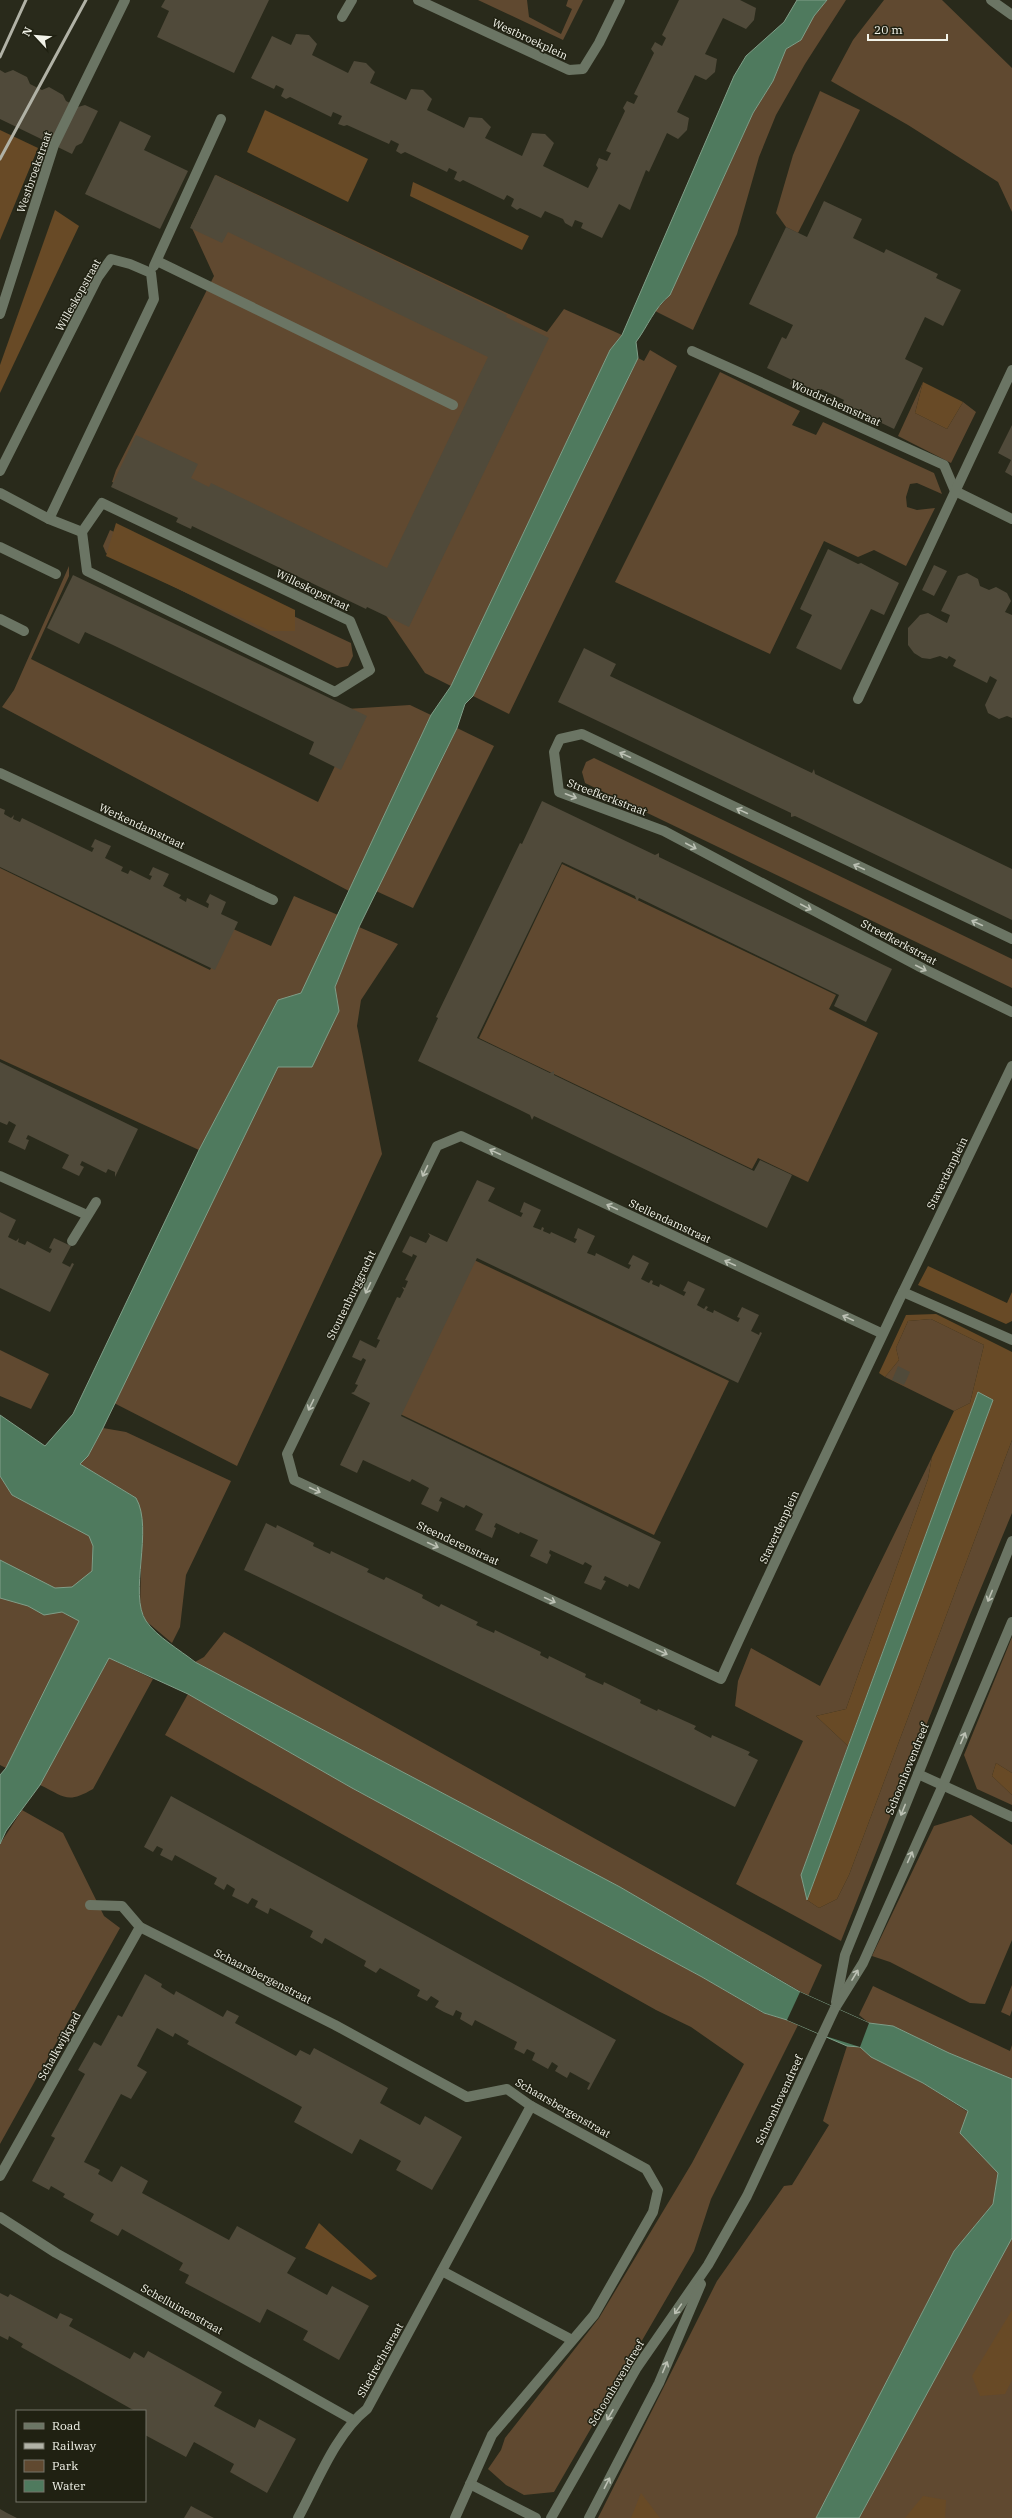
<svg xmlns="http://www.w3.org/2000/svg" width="1012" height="2518" font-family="'IBM Plex Serif',serif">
	<rect width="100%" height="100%" fill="#292a1b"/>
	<!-- green -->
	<g fill="#604930">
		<polygon points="478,0 527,0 529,17 561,34 572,9 566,6 568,0 583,0 563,40"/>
		<polygon points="797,0 814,16 827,0 846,0 805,64 776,115 759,157 737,234 693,330 655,311 670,295 753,113 773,81 786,49 801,40 784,22"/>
		<polygon points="884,0 942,0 1012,68 1012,212 998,182 908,125 831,81 853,40"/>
		<polygon points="820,91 860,110 798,233 786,227 776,213 793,155"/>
		<polygon points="216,175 547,332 564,309 622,335 610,350 451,686 425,673 385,614 112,482 116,470 214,276 191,226"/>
		<polygon points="650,350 677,366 509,714 473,696 638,358 644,361"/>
		<polygon points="720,372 800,411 792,425 816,435 823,422 934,473 942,494 917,483 910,484 906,497 907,507 917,510 935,508 906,566 874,550 858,557 824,541 770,654 615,582"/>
		<polygon points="923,382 915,413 947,429 963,402 976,412 951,463 898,436"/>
		<polygon points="110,530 351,643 353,656 348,666 337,668 106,553 103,546"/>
		<polygon points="69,566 69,576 31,659 318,802 359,715 346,709 410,705 431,715 349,891 2,707 14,690"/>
		<polygon points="457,728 494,746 413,908 376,891"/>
		<polygon points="594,758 1012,959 1012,988 585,783 582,772 586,762"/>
		<polygon points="562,864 836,995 829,1009 878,1033 808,1182 758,1158 752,1169 479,1038"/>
		<polygon points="0,868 210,970 231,928 271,946 294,896 338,915 301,994 278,1000 199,1150 0,1059"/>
		<polygon points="359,927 398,944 361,1000 357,1026 382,1154 237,1466 114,1403 278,1066 339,1011 335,987"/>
		<polygon points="472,1259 729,1381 654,1535 398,1413"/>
		<polygon points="931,1319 984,1345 970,1403 954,1411 885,1377 899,1360 896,1348 908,1321"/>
		<polygon points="0,1350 49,1374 31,1409 0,1396"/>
		<polygon points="103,1428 126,1432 231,1481 186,1575 180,1627 172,1643 146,1621 140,1608 142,1524 136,1498 80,1464 88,1456"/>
		<polygon points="1012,1440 1012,1513 969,1617 841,1941 736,1884 803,1741 735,1706 738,1681 751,1648 820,1686 932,1457 928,1479 846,1709 816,1716 848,1746 801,1875 807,1900 819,1908 837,1899 849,1875"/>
		<polygon points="0,1476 12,1495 90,1536 93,1545 92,1571 62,1612 79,1621 6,1768 0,1765"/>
		<polygon points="224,1632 822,1965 808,1996 620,1887 195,1662 204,1657"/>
		<polygon points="1012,1637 1012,1773 996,1763 992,1776 1012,1795 1012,1805 977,1789 964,1755"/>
		<path d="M 109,1658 L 153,1679 L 93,1789 C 67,1804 65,1797 40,1785 Z"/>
		<polygon points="188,1694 352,1788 702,1977 763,2013 787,2020 798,2025 711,2199 694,2251 554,2492 524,2495 506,2485 488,2469 501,2450 505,2438 599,2318 692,2163 744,2064 691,2027 656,2010 165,1735"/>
		<polygon points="22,1810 63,1833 104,1916 120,1928 0,2144 0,1844"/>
		<polygon points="971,1815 1012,1845 1012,1940 985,2004 970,2003 890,1962 872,1956 934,1826"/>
		<polygon points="1012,1985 1012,2010 1010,2016 1001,2012"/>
		<polygon points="873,1986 1010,2051 1012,2045 1012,2079 949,2053 893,2026 869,2023 859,2015"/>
		<polygon points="847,2046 860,2047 871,2057 923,2083 968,2112 989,2161 998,2173 993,2204 954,2251 816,2518 598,2518 717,2281 784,2186 792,2185 829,2125 823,2121"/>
		<polygon points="1012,2235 1012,2518 859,2518 1002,2256"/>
	</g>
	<!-- forest -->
	<g fill="#684a26">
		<polygon points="265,110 368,159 348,202 247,152"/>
		<polygon points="0,130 38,148 0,240"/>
		<polygon points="413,182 529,236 522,250 410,196"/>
		<polygon points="55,210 79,226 0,393 0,365"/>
		<polygon points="923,382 963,402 947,429 915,413"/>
		<polygon points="116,523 295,610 295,631 270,631 106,556"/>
		<polygon points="928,1266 1007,1303 1012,1292 1012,1321 1006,1324 918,1285"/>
		<polygon points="936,1314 1012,1352 1012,1440 849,1875 837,1899 819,1908 807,1900 993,1400 978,1392 848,1746 816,1716 846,1709 928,1479 932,1457 954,1411 970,1403 984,1345 931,1319 908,1321 896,1348 899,1360 885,1377 879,1373 906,1315"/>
		<polygon points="996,1763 1012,1773 1012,1795 992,1776"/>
		<polygon points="319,2223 377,2276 371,2280 305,2248"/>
		<polygon points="1012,2310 1012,2380 1005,2394 980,2396 972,2376"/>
		<polygon points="641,2493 660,2518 631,2518"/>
		<polygon points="923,2496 946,2500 945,2518 905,2518"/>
	</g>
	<!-- water -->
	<g fill="#4f7a5e" stroke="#809e88">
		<path d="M 797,0 L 827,0 L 814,16 L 801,40 L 786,49 L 773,81 L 753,113 L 670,295 C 654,308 648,326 636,342 L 638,358 L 473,696 L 465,704 L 457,728 L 359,927 L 335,987 L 339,1011 L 312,1067 L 278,1067 L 103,1428 L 88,1456 L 80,1464 L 136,1498 C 154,1529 128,1594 146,1621 C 157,1637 180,1650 195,1662 L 620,1887 L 800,1992 L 869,2023 L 893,2026 L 949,2053 L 1012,2079 L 1012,2238 L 859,2518 L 816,2518 L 954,2251 L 993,2204 L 998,2173 L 960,2133 L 968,2111 L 923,2083 L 871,2057 L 860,2047 L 847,2046 L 787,2020 L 764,2013 L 702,1977 L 352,1788 L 188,1694 L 109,1658 L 40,1785 L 6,1831 L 0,1844 L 0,1775 L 6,1768 L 79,1621 L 62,1612 L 44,1615 L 28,1606 L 0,1598 L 0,1560 L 55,1588 L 72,1587 L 92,1571 L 93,1546 L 89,1536 L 12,1495 L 0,1476 L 0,1415 L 45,1446 L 73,1414 L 199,1150 L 278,1000 L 301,993 L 431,715 L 451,686 L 610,350 L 622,335 L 734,76 L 746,56 L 784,22 Z"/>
		<polygon points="978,1392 993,1400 807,1900 801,1875"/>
	</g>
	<!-- pier -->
	<polygon fill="#292a1b" points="800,1992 869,2023 860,2047 822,2035 787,2020"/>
	<!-- building -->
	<g fill="#504a3a">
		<polygon points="165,0 269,0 234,73 157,37 169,11 161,7"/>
		<polygon points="679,0 740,0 756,8 754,20 746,29 723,18 705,54 717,59 715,72 706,80 695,75 677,112 689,118 687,130 678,139 667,133 649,172 646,170 630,210 619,204 602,238 581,228 583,223 575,220 572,227 565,223 563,219 545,211 541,218 520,208 517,210 511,206 514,199 507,195 504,200 463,180 460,182 454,179 457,172 449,168 447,172 405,152 401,154 396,151 399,144 391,140 389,144 347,125 344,126 338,124 342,116 333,112 331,117 290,97 286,99 281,96 284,89 276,85 274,89 251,78 272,36 291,45 296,34 309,35 317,44 312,55 348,73 354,61 366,63 375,72 370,83 406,100 411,89 423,90 432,99 427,110 464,128 469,117 482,118 491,127 485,138 522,156 532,133 545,134 554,143 543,166 588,188 598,168 596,165 599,158 607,161 611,153 606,151 625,111 623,108 627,101 634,104 638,96 634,94 654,53 651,49 655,42 662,46 666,38 662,35"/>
		<polygon points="0,70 5,73 13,70 27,77 30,84 42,90 49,87 63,95 66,101 78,107 85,105 98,111 82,143 76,146 72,154 0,119"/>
		<polygon points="120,121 151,136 144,150 188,171 160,229 85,194"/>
		<polygon points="215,175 507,315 506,317 549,338 409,627 367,607 366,609 192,526 191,529 176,522 178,518 111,487 136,435 198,464 191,478 209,487 211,483 387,568 488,357 228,232 222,243 190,228"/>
		<polygon points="824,201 862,219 853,238 884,253 886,249 938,274 936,278 961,290 943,326 925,317 905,359 923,368 894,429 869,417 867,421 840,409 844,400 821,389 817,397 790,384 792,380 767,368 782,337 786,339 793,325 749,304 786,227 807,237"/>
		<polygon points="1012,425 1012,476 1005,472 1011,460 998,453"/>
		<polygon points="828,549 858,564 861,563 899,583 884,615 871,609 841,670 796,648 812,615 800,609"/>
		<polygon points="934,565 947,571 934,596 922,590"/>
		<polygon points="967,573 978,579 980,586 989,590 996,587 1007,593 1011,601 1005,612 1012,615 1012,718 1007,716 999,719 988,713 985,705 997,680 990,676 987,683 953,666 956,660 949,656 947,659 940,656 930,659 922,658 914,653 908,645 908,628 920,615 928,613 947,623 950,615 941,611 958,576"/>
		<polygon points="73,575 367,716 341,770 309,754 314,742 113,645 85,632 79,644 47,628"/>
		<polygon points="584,648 616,664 610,676 812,773 814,769 815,774 1012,869 1012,920 795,816 791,817 791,813 558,702"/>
		<polygon points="542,801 655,855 659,853 659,857 892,969 866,1022 834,1006 839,995 639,898 637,902 635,896 562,862 506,978 477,1038 550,1073 554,1071 554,1075 754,1171 760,1160 792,1175 767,1228 534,1116 532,1120 530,1115 520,1110 418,1061 438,1018 436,1017 520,843 522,844"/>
		<polygon points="0,808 5,810 4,814 11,818 14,815 13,819 20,822 22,818 92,852 94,848 91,847 95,839 111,846 105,858 123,867 121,871 128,874 130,870 150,880 152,876 149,875 153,867 169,874 163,886 181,895 179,898 186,902 187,898 208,908 209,904 206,902 210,894 226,902 221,914 238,922 215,970 0,867"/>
		<polygon points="0,1062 138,1129 115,1177 115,1172 108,1169 106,1173 82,1161 80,1165 84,1167 79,1176 62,1168 69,1155 28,1135 26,1139 29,1140 25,1150 8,1142 16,1125 9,1121 7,1125 0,1122"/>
		<polygon points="477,1180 495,1188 488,1201 521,1217 523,1213 520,1212 524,1202 541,1210 533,1227 541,1230 542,1227 544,1228 543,1231 550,1234 551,1232 575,1243 577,1239 574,1238 578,1228 595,1236 587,1253 595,1256 596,1253 629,1269 631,1265 628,1264 633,1255 649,1263 641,1279 649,1283 651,1280 653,1281 652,1284 659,1287 660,1284 684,1296 686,1292 683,1291 688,1281 705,1289 697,1305 704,1309 706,1306 708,1307 706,1310 713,1313 714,1310 738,1322 740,1318 737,1317 742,1307 759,1315 751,1331 759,1335 760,1332 762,1333 738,1383 477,1258 401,1416 661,1542 639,1589 629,1584 628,1587 605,1576 603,1580 606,1581 601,1590 584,1583 592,1566 585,1562 583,1565 550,1550 549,1553 551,1555 547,1564 530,1556 538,1540 520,1532 519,1534 496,1523 494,1527 496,1528 492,1538 475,1530 483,1514 466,1505 464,1508 441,1497 439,1501 442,1502 438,1512 421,1504 429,1488 412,1479 410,1482 363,1460 357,1473 340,1465 370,1403 351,1393 354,1392 358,1385 355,1384 366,1360 363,1358 361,1361 352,1357 360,1340 376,1348 380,1340 377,1339 397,1297 400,1298 404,1290 402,1287 405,1288 408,1281 405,1280 417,1256 413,1254 412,1257 402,1252 410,1236 426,1243 430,1236 428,1233 447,1242"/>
		<polygon points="0,1212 16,1220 8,1237 16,1241 19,1238 18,1242 25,1245 27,1241 50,1253 52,1249 49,1248 54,1238 71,1246 62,1263 70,1267 72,1263 74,1264 50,1312 0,1288"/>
		<polygon points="898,1366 910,1372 904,1385 892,1380"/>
		<polygon points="266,1523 276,1528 277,1525 314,1543 313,1546 330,1554 331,1551 369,1569 367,1572 384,1580 386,1577 423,1595 422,1598 439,1607 441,1604 478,1622 476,1625 494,1633 495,1630 541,1652 540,1655 548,1659 549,1656 586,1674 585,1677 603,1685 604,1682 641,1700 640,1703 657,1711 658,1709 696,1726 694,1729 711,1738 712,1735 750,1752 748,1755 758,1760 735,1807 244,1570"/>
		<polygon points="171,1796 616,2040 589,2090 587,2089 590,2083 570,2072 567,2078 555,2071 558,2066 552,2062 548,2069 532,2060 535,2053 527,2049 524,2054 514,2049 517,2042 475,2020 472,2026 460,2019 462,2013 456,2010 453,2016 444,2012 435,2007 439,2001 431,1996 427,2001 417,1996 420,1990 380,1968 376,1973 364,1966 366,1961 325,1938 322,1944 310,1937 313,1931 270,1908 268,1914 255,1907 258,1901 252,1898 248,1904 232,1896 235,1889 227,1884 224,1890 214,1884 217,1878 175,1855 172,1861 160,1855 163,1849 157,1846 153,1852 144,1847"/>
		<polygon points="145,1974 162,1984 161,1987 174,1995 176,1991 223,2017 227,2010 239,2016 235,2023 296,2056 300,2050 310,2055 314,2048 388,2088 380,2103 420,2125 425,2116 462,2137 432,2190 396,2170 401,2161 360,2139 352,2154 294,2122 302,2107 187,2044 189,2041 175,2033 173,2037 157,2028 137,2066 147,2072 131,2099 121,2094 84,2162 100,2170 98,2174 112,2182 121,2166 148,2181 142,2193 229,2240 237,2226 296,2258 287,2273 327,2295 332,2286 369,2306 339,2360 303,2340 308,2331 267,2309 260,2323 185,2283 189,2275 179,2270 183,2263 122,2229 118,2236 90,2221 94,2214 63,2197 65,2194 51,2186 49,2190 32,2181 55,2138 51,2136 85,2074 78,2070 94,2042 101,2046 118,2015 122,2017"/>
		<polygon points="0,2293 8,2297 10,2294 57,2319 60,2313 73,2319 69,2326 130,2359 134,2352 144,2358 148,2351 222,2392 214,2406 255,2428 259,2419 296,2439 267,2493 230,2472 234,2464 194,2442 186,2457 145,2435 145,2411 135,2411 21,2347 23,2344 9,2336 8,2340 0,2336"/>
		<polygon points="191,2506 214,2518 184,2518"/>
		<polygon points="0,2509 7,2513 17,2518 0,2518"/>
	</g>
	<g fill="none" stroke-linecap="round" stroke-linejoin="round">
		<!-- minor -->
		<g stroke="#6b7564" stroke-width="10">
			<polyline points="418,0 569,70 583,69 599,43 620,0"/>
			<polyline points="991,0 1012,15"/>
			<polyline points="342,17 352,0"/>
			<polyline points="157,261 453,405"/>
			<polyline points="154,266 221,119"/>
			<polyline points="0,314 54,145 125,0"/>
			<polyline points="692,351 944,465 955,491 1012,519"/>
			<polyline points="0,471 98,277 111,259 130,264 151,273 154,299 49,519"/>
			<polyline points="0,493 49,519 82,532"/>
			<polygon points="102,503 350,621 370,670 335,692 87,571 82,532"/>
			<polyline points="0,547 56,574"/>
			<polyline points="0,619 24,631"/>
			<polyline points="858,699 1012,370"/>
			<polyline points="0,773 273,900"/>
			<polyline points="1012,939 582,734 560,739 554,752 559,792 664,831 924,969 1012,1012"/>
			<polyline points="0,1176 87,1215"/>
			<polyline points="72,1241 96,1202"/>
			<polyline points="903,1292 1012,1340"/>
			<path d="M 883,1334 L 461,1136 L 437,1146 L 287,1454 L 294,1480 L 721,1679 C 779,1551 840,1425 900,1298 L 903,1292 L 1012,1066"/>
			<polyline points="918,1774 1012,1817"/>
			<polyline points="90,1905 122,1906 140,1927 335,2025 467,2097 507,2089 531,2106 646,2169 658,2190 653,2212 594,2315 492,2435 455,2518"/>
			<polyline points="836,2002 845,1955 1012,1541"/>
			<polyline points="0,2176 140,1927"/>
			<polyline points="0,2217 56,2253 353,2420"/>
			<polyline points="442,2271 572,2340"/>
			<polyline points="470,2484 536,2518"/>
			<path d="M 298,2518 C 317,2483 336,2433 367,2409 L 531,2106"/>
			<polyline points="551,2518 636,2369 708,2265 747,2196 835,2008 863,1963 943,1785 1012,1622"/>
			<polyline points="589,2518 659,2383 701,2284"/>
		</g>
		<!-- rail -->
		<g stroke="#b1b2a6" stroke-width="3">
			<polyline points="0,57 26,0"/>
			<polyline points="0,159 86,0"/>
		</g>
	</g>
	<!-- one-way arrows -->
	<defs><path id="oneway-shaft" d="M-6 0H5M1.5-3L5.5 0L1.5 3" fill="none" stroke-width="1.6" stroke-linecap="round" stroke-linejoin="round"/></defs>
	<g stroke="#bcc1b4">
		<use href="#oneway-shaft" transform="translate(625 755) rotate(-155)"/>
		<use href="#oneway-shaft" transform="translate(571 796) rotate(21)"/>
		<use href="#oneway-shaft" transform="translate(742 811) rotate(-155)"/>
		<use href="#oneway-shaft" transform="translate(691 846) rotate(28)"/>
		<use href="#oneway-shaft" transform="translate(859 867) rotate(-155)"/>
		<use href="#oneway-shaft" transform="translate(806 907) rotate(28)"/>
		<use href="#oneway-shaft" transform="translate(977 923) rotate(-155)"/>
		<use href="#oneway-shaft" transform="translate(921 968) rotate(27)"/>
		<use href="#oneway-shaft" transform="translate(495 1152) rotate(-155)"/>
		<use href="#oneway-shaft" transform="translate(425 1171) rotate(116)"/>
		<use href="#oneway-shaft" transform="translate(612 1207) rotate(-155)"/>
		<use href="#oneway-shaft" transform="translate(730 1263) rotate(-155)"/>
		<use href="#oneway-shaft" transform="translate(368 1288) rotate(116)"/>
		<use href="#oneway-shaft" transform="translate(848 1318) rotate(-155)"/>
		<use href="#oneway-shaft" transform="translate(311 1405) rotate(116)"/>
		<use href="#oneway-shaft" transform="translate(315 1490) rotate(25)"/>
		<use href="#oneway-shaft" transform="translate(433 1545) rotate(25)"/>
		<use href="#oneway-shaft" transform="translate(990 1596) rotate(112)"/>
		<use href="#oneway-shaft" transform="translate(550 1600) rotate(25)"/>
		<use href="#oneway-shaft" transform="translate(662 1652) rotate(25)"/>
		<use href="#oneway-shaft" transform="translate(963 1738) rotate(-67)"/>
		<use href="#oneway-shaft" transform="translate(903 1810) rotate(112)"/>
		<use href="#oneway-shaft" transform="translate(910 1857) rotate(-66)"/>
		<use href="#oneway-shaft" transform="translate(855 1975) rotate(-59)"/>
		<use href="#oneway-shaft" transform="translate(678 2309) rotate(125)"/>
		<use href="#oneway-shaft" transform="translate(665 2367) rotate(-67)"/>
		<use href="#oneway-shaft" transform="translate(610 2415) rotate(120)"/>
		<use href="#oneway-shaft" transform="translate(607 2483) rotate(-63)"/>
	</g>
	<g text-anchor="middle" stroke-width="3" stroke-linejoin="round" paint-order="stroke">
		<!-- street labels -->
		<g font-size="11" fill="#f2f3e9" stroke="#202112">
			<text transform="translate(530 39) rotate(25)" y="4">Westbroekplein</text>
			<text transform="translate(34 172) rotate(-71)" y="4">Westbroekstraat</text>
			<text transform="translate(78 295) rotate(-61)" y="4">Willeskopstraat</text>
			<text transform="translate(836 403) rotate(24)" y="4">Woudrichemstraat</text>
			<text transform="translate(313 590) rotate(26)" y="4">Willeskopstraat</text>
			<text transform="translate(607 797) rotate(21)" y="4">Streefkerkstraat</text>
			<text transform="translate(142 826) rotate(25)" y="4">Werkendamstraat</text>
			<text transform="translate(899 942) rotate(28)" y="4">Streefkerkstraat</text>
			<text transform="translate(947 1173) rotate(-64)" y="4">Staverdenplein</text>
			<text transform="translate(670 1221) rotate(25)" y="4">Stellendamstraat</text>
			<text transform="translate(351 1295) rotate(-64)" y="4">Stoutenburggracht</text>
			<text transform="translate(779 1527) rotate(-65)" y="4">Staverdenplein</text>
			<text transform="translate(458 1543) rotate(25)" y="4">Steenderenstraat</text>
			<text transform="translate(907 1769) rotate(-68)" y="4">Schoonhovendreef</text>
			<text transform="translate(263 1976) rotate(27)" y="4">Schaarsbergenstraat</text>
			<text transform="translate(59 2046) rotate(-61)" y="4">Schalkwijkpad</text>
			<text transform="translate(779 2100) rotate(-65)" y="4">Schoonhovendreef</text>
			<text transform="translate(563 2108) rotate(30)" y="4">Schaarsbergenstraat</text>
			<text transform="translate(182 2309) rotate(29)" y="4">Schelluinenstraat</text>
			<text transform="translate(380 2360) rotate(-61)" y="4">Sliedrechtstraat</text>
			<text transform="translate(616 2383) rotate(-59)" y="4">Schoonhovendreef</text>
		</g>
	</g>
	<!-- legend -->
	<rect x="16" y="2410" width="130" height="92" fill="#202112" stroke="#747568"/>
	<rect x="24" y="2423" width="20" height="6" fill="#6b7564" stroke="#747568"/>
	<text x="52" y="2430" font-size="12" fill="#f2f3e9">Road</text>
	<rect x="24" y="2443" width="20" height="6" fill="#b1b2a6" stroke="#747568"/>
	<text x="52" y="2450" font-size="12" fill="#f2f3e9">Railway</text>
	<rect x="24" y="2460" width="20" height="12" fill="#604930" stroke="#747568"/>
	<text x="52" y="2470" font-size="12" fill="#f2f3e9">Park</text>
	<rect x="24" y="2480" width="20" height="12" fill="#4f7a5e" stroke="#747568"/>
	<text x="52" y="2490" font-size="12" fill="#f2f3e9">Water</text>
	<!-- north arrow -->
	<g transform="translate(36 36) rotate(296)" stroke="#202112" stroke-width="3" paint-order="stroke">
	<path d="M0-3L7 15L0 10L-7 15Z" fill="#f2f3e9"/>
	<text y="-6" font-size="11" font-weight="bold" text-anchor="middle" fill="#f2f3e9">N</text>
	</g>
	<!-- scale -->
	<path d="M868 34v6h79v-6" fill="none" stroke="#f2f3e9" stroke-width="2"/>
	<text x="874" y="34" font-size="12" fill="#f2f3e9" stroke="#202112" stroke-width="3" paint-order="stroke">20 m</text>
</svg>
